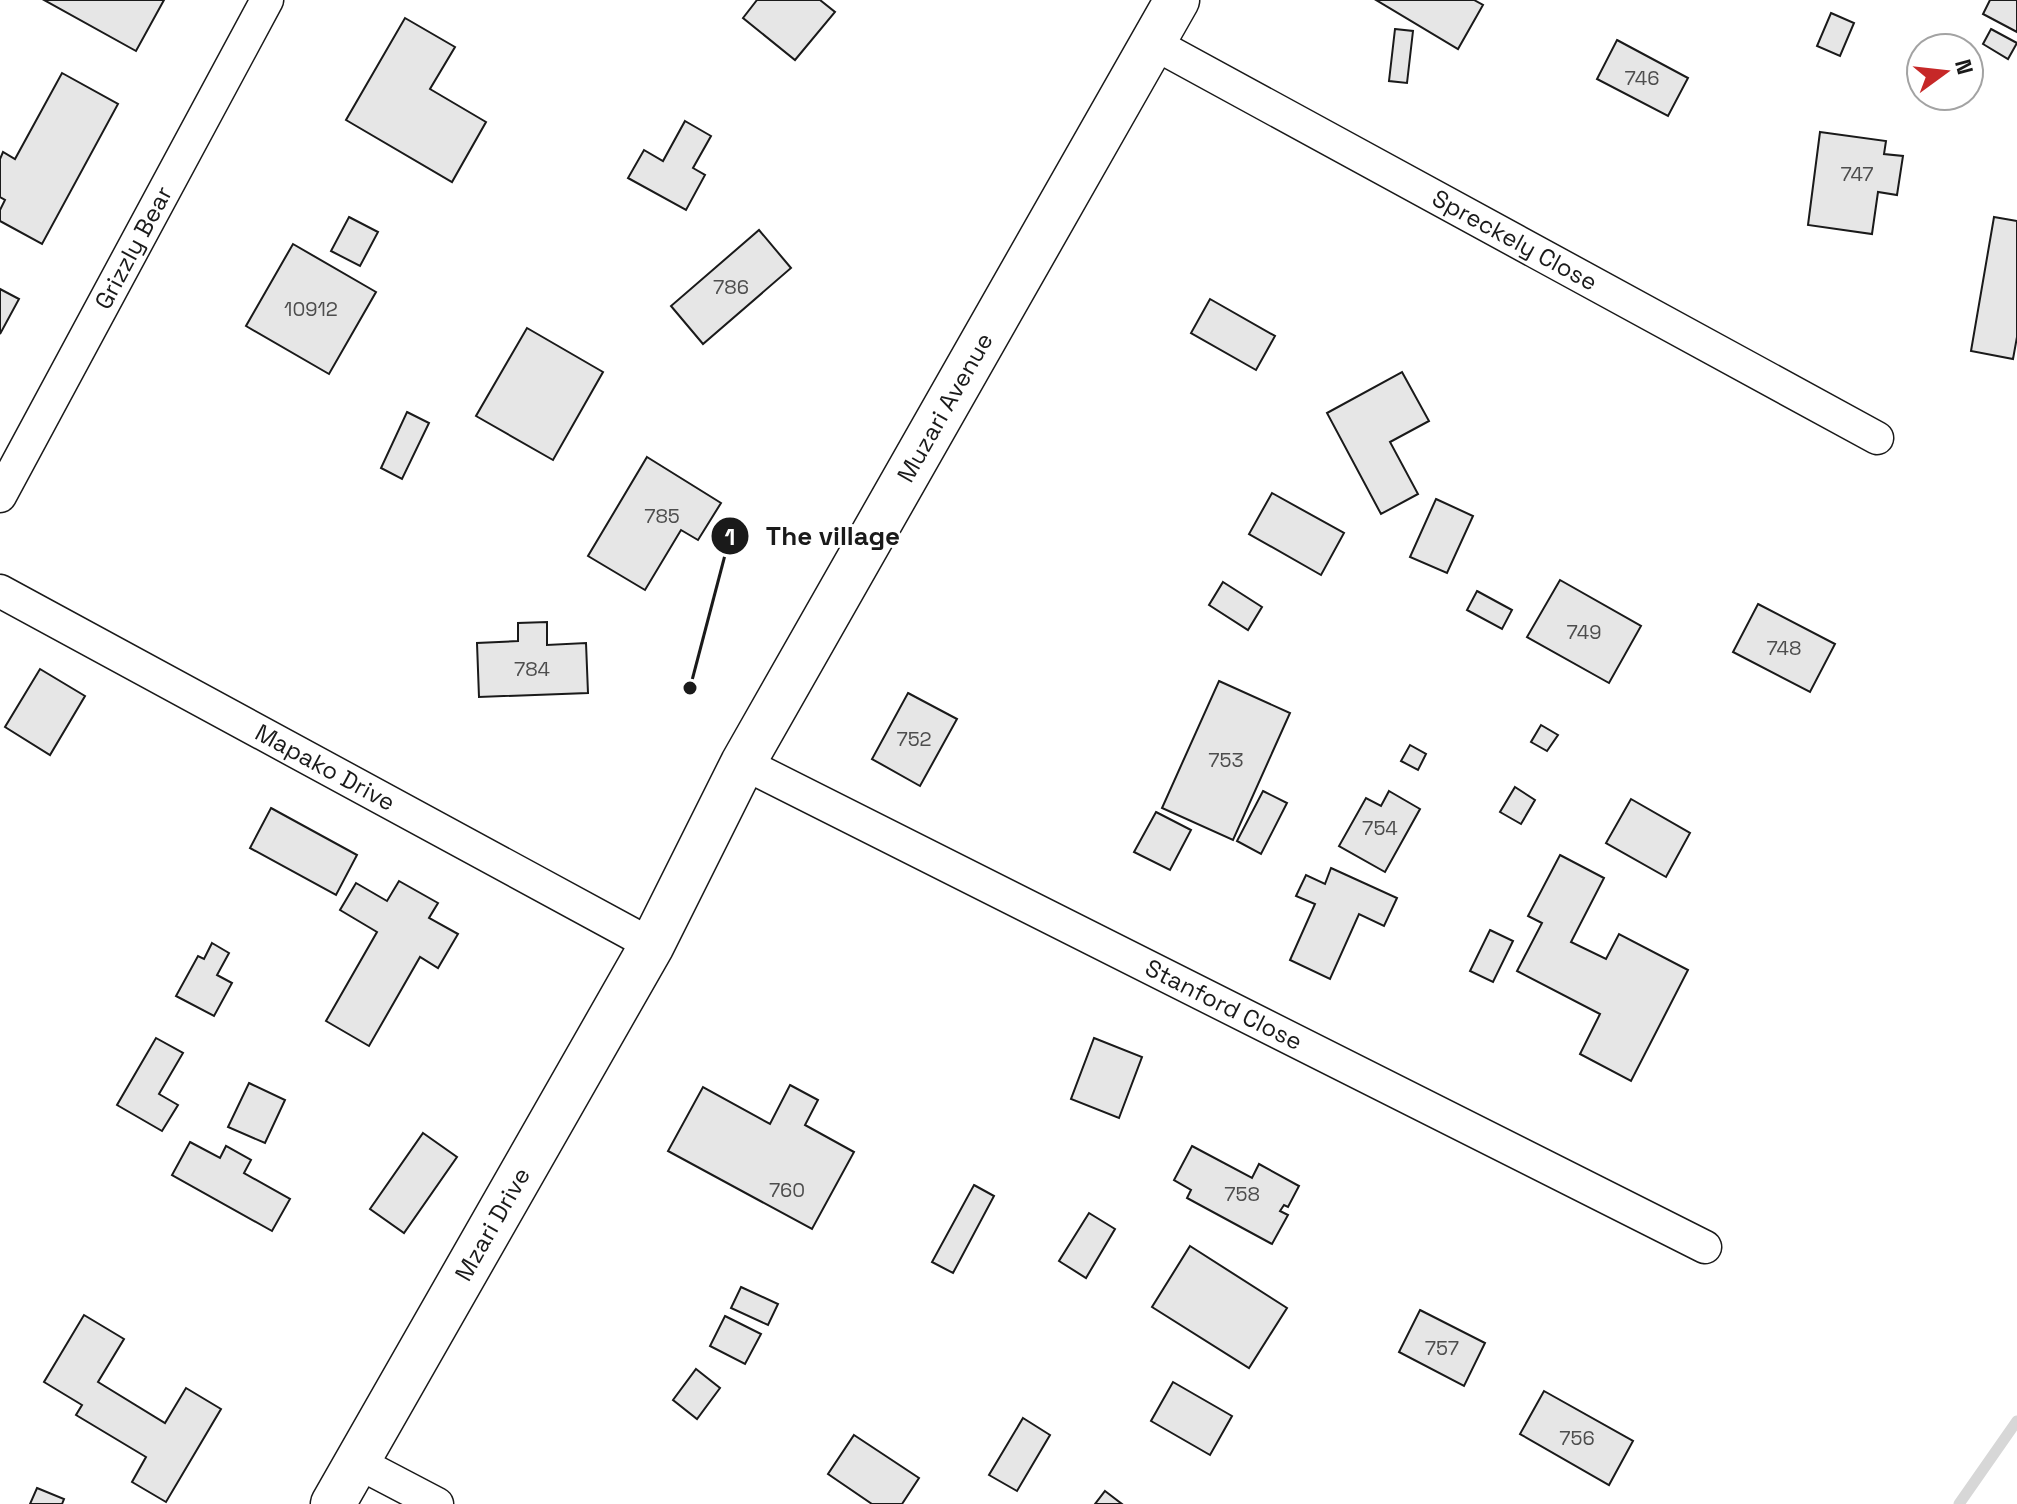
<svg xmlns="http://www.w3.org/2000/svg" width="2017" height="1504" font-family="'Space Grotesk',sans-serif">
	<rect width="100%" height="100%" fill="#fff"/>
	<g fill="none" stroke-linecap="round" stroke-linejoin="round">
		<!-- stream -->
		<polyline stroke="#d7d7d7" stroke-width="11" points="1959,1504 2017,1421"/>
	</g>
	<!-- building -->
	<g fill="#e6e6e6" stroke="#1a1a1a" stroke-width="2">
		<polygon points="44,0 164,0 136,51"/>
		<polygon points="757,0 820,0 835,12 795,60 743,18"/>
		<polygon points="1376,0 1474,0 1483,5 1458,49"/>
		<polygon points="1990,0 2017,0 2017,32 1983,14"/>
		<polygon points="1831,13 1854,23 1840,56 1817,46"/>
		<polygon points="405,18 455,47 430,89 486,122 452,182 346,120"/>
		<polygon points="1395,29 1413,31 1407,83 1389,81"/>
		<polygon points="1991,29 2017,43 2008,59 1983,44"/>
		<polygon points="1617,40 1688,78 1668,116 1597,79"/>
		<polygon points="62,73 118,104 42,244 0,221 0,210 5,200 0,197 0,159 3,152 15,159"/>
		<polygon points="685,121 711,136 693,168 705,175 686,210 628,178 644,150 663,161"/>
		<polygon points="1820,132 1886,141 1884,154 1903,156 1897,195 1878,192 1872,234 1808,225"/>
		<polygon points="349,217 378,232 360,266 331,251"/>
		<polygon points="1994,217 2017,221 2017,337 2013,359 1971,351"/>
		<polygon points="759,230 791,268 703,344 671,306"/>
		<polygon points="293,244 376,292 329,374 246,326"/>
		<polygon points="0,289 19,299 0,334"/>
		<polygon points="1210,299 1275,336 1256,370 1191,333"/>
		<polygon points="527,328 603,372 553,460 476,416"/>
		<polygon points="1402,372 1429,421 1390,442 1418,494 1381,514 1327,413"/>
		<polygon points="407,412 429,423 402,479 381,468"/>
		<polygon points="647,457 721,503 698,540 681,530 645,590 588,556"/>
		<polygon points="1272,493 1344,533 1321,575 1249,534"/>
		<polygon points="1436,499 1473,516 1447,573 1410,557"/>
		<polygon points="1560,580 1641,626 1609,683 1527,637"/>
		<polygon points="1223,582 1262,607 1248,630 1209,605"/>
		<polygon points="1477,591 1512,610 1502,629 1467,610"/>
		<polygon points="1758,604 1835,644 1810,692 1733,652"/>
		<polygon points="547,622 547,645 586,643 588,693 479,697 477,643 518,641 518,623"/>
		<polygon points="40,669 85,696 50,755 5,727"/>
		<polygon points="1219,681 1290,713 1233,840 1162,808"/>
		<polygon points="908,693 957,719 920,786 872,759"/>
		<polygon points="1541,725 1558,735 1547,751 1531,742"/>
		<polygon points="1410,745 1426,754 1418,770 1401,761"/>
		<polygon points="1515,787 1535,800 1521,824 1500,812"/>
		<polygon points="1263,791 1287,803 1261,854 1237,841"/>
		<polygon points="1389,791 1420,809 1385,872 1339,846 1366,798 1381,806"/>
		<polygon points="1631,799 1690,833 1666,877 1606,843"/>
		<polygon points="271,808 357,855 336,895 250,848"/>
		<polygon points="1156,812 1191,830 1170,870 1134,852"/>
		<polygon points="1560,855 1604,878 1571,942 1606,959 1619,934 1688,970 1631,1081 1580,1054 1600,1014 1517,971 1542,923 1528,916"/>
		<polygon points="1331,868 1397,898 1384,926 1359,914 1330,979 1290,960 1315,904 1296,896 1306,875 1325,884"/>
		<polygon points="399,881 438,903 429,918 458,934 438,968 420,957 369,1046 326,1021 377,932 340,910 356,883 387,901"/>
		<polygon points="1490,930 1513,941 1493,982 1470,971"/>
		<polygon points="212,943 229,953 217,975 232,983 214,1016 176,996 198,956 204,959"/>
		<polygon points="156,1038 183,1053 159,1094 178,1105 162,1131 117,1105"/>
		<polygon points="1094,1038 1142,1057 1119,1118 1071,1099"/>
		<polygon points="249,1083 285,1100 265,1143 228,1127"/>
		<polygon points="790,1085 818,1100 805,1125 854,1152 812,1229 668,1151 703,1087 770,1124"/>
		<polygon points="423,1133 457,1157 404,1233 370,1209"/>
		<polygon points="190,1142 220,1158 226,1146 251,1160 244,1173 290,1199 272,1231 172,1175"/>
		<polygon points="1192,1146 1252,1178 1259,1164 1299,1186 1288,1207 1284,1205 1280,1211 1288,1215 1272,1244 1187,1198 1191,1190 1174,1180"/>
		<polygon points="974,1185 994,1196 953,1273 932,1262"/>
		<polygon points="1089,1213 1115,1229 1086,1278 1059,1261"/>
		<polygon points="1190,1246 1287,1308 1249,1368 1152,1307"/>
		<polygon points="741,1287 778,1304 768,1325 731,1308"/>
		<polygon points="1420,1310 1485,1343 1464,1386 1399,1352"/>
		<polygon points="84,1315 124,1339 98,1382 165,1423 186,1388 221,1409 166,1502 132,1482 146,1457 76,1415 82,1405 44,1382"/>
		<polygon points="725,1316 761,1334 745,1364 710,1346"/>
		<polygon points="696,1369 720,1388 697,1419 673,1400"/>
		<polygon points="1173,1382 1232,1416 1210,1455 1151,1421"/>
		<polygon points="1544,1391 1633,1441 1609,1485 1520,1434"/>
		<polygon points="1023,1418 1050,1435 1017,1491 989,1475"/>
		<polygon points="854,1435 919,1478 902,1504 872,1504 828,1474"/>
		<polygon points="37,1488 64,1499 62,1504 30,1504"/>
		<polygon points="1105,1491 1122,1504 1095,1504"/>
	</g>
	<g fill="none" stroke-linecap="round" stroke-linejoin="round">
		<!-- street casing -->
		<g stroke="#1a1a1a" stroke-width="35">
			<g id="street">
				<path id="s1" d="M 1153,43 L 1877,438"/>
				<path id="s2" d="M 0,496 L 267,0"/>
				<path id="s3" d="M 0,591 L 652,945"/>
				<path id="s4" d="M 743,763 L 1705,1247"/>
				<polyline points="355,1461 437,1504"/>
			</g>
		</g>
		<!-- secondary casing -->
		<g stroke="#1a1a1a" stroke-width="47">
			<g id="secondary">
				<path id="s5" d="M 333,1504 L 652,945 L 743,763 L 1177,0"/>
			</g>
		</g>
		<!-- street -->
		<use href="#street" stroke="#fff" stroke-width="32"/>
		<!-- secondary -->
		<use href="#secondary" stroke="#fff" stroke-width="44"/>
	</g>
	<g text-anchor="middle" stroke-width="6" stroke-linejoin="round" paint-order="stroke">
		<!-- number labels -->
		<g font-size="20" fill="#4d4d4d">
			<text x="1642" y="85">746</text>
			<text x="1857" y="181">747</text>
			<text x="731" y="294">786</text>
			<text x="311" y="316">10912</text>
			<text x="662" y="523">785</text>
			<text x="1584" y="639">749</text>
			<text x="1784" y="655">748</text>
			<text x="532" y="676">784</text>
			<text x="914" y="746">752</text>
			<text x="1226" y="767">753</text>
			<text x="1380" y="835">754</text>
			<text x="787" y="1197">760</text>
			<text x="1242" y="1201">758</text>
			<text x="1442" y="1355">757</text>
			<text x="1577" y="1445">756</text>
		</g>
		<!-- street labels -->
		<g font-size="24" fill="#1a1a1a" stroke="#fff">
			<text dy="8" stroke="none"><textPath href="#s1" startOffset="412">Spreckely Close</textPath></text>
			<text dy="8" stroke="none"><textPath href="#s2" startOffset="282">Grizzly Bear</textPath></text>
			<text dy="8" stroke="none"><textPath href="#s5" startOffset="1256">Muzari Avenue</textPath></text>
			<text dy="8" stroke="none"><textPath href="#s3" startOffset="370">Mapako Drive</textPath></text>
			<text dy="8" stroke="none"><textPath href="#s4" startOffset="538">Stanford Close</textPath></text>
			<text dy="8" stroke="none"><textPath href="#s5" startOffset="322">Mzari Drive</textPath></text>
		</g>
	</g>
	<!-- callouts -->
	<path fill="none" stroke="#1a1a1a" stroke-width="3" d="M690 688L730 536"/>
	<g fill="#1a1a1a" stroke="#fff" stroke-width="3">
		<circle cx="690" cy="688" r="8"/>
		<circle cx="730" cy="536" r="20"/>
	</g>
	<g font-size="24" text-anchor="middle" font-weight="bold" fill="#fff">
		<text x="730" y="545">1</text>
	</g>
	<g font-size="26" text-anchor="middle" font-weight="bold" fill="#1a1a1a" stroke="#fff" stroke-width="6" stroke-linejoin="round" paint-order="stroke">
		<text x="833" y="545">The village</text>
	</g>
	<!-- north arrow -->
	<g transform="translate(1945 72) rotate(75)"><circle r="38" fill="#ffffff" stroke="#a3a3a3" stroke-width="2"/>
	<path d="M0-6L14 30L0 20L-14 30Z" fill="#c62828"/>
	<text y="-12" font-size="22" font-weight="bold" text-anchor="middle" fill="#1a1a1a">N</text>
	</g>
</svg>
